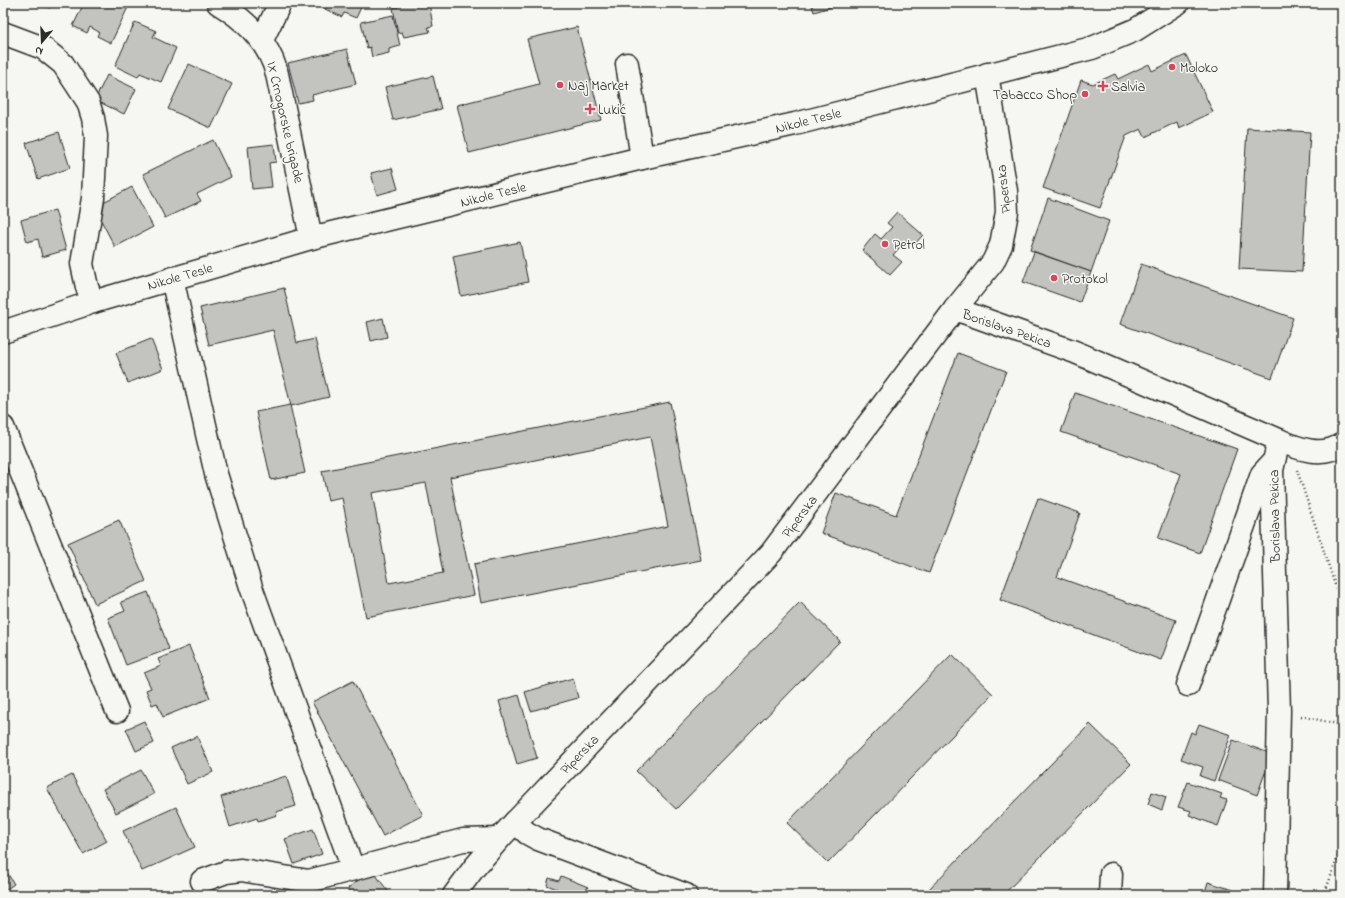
<svg xmlns="http://www.w3.org/2000/svg" width="1345" height="898" font-family="'Indie Flower',sans-serif">
	<rect width="100%" height="100%" fill="#f6f6f2"/>
	<filter id="ink" filterUnits="userSpaceOnUse"><feTurbulence type="fractalNoise" baseFrequency=".025" numOctaves="2"/><feDisplacementMap in="SourceGraphic" scale="8" xChannelSelector="R" yChannelSelector="G"/><feConvolveMatrix kernelMatrix="1 2 1 2 8 2 1 2 1" color-interpolation-filters="sRGB"/></filter>
	<g filter="url(#ink)">
		<!-- building -->
		<g fill="#c3c3c0" stroke="#2b2b2b" fill-rule="evenodd">
			<polygon points="39,3 53,3 50,8"/>
			<polygon points="84,3 130,3 111,43 97,36 99,32 90,27 87,33 73,26"/>
			<polygon points="326,3 363,3 356,18 344,13 342,17 325,9 328,4"/>
			<polygon points="400,3 429,3 433,26 428,27 430,32 404,37 402,32 398,33 393,8 398,7"/>
			<polygon points="811,3 844,3 814,12"/>
			<polygon points="393,15 400,46 389,49 389,53 372,57 370,47 367,48 361,22"/>
			<polygon points="135,22 156,31 153,37 176,48 161,82 140,73 138,77 115,66"/>
			<polygon points="577,27 601,120 469,153 457,105 539,84 527,39"/>
			<polygon points="347,49 356,84 312,95 313,100 298,103 288,63"/>
			<polygon points="1186,55 1213,112 1179,128 1177,122 1145,137 1141,129 1126,136 1100,208 1043,188 1081,80 1093,84 1115,74 1118,79 1149,64 1152,71"/>
			<polygon points="189,64 232,84 211,128 168,109"/>
			<polygon points="107,75 136,89 124,114 95,100"/>
			<polygon points="433,76 441,109 393,120 385,87"/>
			<polygon points="3,110 8,123 3,125"/>
			<polygon points="1247,128 1310,132 1302,272 1239,269"/>
			<polygon points="59,132 70,168 38,179 26,143"/>
			<polygon points="213,140 231,177 197,194 201,201 165,218 143,174"/>
			<polygon points="274,144 276,162 269,163 272,187 252,189 248,147"/>
			<polygon points="392,168 398,189 377,195 371,173"/>
			<polygon points="132,187 153,227 115,247 94,207"/>
			<polygon points="1048,198 1109,221 1091,272 1030,250"/>
			<polygon points="55,210 66,250 42,257 38,239 27,242 21,220"/>
			<polygon points="897,212 923,235 913,246 906,240 893,255 902,262 890,275 862,250 875,234 881,239 892,227 887,223"/>
			<polygon points="520,242 528,282 461,296 453,256"/>
			<polygon points="1034,252 1091,272 1080,302 1023,282"/>
			<polygon points="1141,264 1293,318 1272,378 1120,324"/>
			<polygon points="284,288 297,343 315,339 329,397 291,406 273,330 209,345 200,308"/>
			<polygon points="383,318 387,337 371,341 367,322"/>
			<polygon points="151,339 163,369 128,383 116,353"/>
			<polygon points="958,353 1006,371 929,573 821,533 836,493 896,515"/>
			<polygon points="1075,393 1237,449 1200,553 1158,538 1181,474 1061,432"/>
			<path d="M 670,402 L 701,560 L 481,603 L 474,564 L 668,526 L 650,437 L 450,477 L 474,595 L 366,617 L 342,498 L 328,501 L 322,471 ZM 426,483 L 443,573 L 389,583 L 372,493 Z"/>
			<polygon points="290,405 305,473 271,480 256,412"/>
			<polygon points="1038,498 1080,513 1057,577 1176,620 1161,660 1000,600"/>
			<polygon points="119,520 146,581 95,604 68,543"/>
			<polygon points="148,592 169,649 126,665 108,618 125,611 121,602"/>
			<polygon points="800,602 840,641 676,809 636,771"/>
			<polygon points="189,646 210,698 163,717 157,703 152,705 146,690 151,688 144,673 161,666 158,659"/>
			<polygon points="952,654 993,694 828,863 787,823"/>
			<polygon points="573,678 578,698 531,711 525,692"/>
			<polygon points="353,681 423,815 383,836 312,702"/>
			<polygon points="519,695 537,758 517,764 499,701"/>
			<polygon points="144,721 154,743 136,751 126,729"/>
			<polygon points="1090,724 1131,764 1003,895 927,895 925,893"/>
			<polygon points="1199,724 1231,735 1214,781 1200,776 1203,767 1181,759 1191,732 1195,734"/>
			<polygon points="197,736 213,772 187,784 171,748"/>
			<polygon points="1233,740 1272,754 1257,795 1218,780"/>
			<polygon points="141,770 154,794 116,813 103,789"/>
			<polygon points="72,775 107,841 83,854 47,788"/>
			<polygon points="286,776 296,806 276,812 277,815 258,821 257,818 230,827 221,797"/>
			<polygon points="1188,782 1222,794 1220,798 1227,800 1218,826 1189,815 1191,811 1178,807"/>
			<polygon points="1152,792 1166,797 1162,810 1148,804"/>
			<polygon points="176,807 195,847 142,871 123,831"/>
			<polygon points="313,829 322,854 294,864 285,839"/>
			<polygon points="3,866 14,884 4,891 3,889"/>
			<polygon points="372,870 391,895 354,895 348,888"/>
			<polygon points="561,876 588,887 584,895 563,895 561,894 562,891 547,885 549,878 559,881"/>
			<polygon points="1208,882 1233,890 1231,895 1204,895"/>
			<polygon points="529,889 543,895 527,895"/>
		</g>
		<g fill="none" stroke-linecap="round" stroke-linejoin="round">
			<!-- minor casing -->
			<g stroke="#2b2b2b" stroke-width="25">
				<g id="minor">
					<path d="M 218,3 C 246,20 269,42 277,74 L 311,238"/>
					<polyline points="3,33 43,48 63,64 88,102 93,118 96,136 93,198 82,264 87,287 93,302"/>
					<polyline points="262,40 280,3"/>
					<polyline points="627,64 642,158"/>
					<polyline points="172,278 216,474 251,587 353,869"/>
					<polyline points="955,309 1075,352 1279,440 1272,470 1279,711 1275,895"/>
					<polyline points="3,332 93,302 311,238 642,158 795,124 1092,48 1135,30 1178,3"/>
					<polyline points="3,427 117,711"/>
					<path d="M 1279,440 C 1298,449 1323,458 1342,444"/>
					<polyline points="1188,685 1262,474 1273,462"/>
					<polyline points="515,822 527,833 538,839 686,895"/>
					<polyline points="202,881 226,872 241,870 309,881 463,840 499,839"/>
					<polyline points="454,895 474,868 499,839 771,553 955,309 993,262 1001,245 1007,212 1006,191 987,74"/>
					<polyline points="1110,895 1111,874"/>
				</g>
			</g>
			<!-- path -->
			<g stroke="#2b2b2b" stroke-width="2.5" stroke-dasharray="1 3" stroke-linecap="butt">
				<polyline points="1297,470 1342,606"/>
				<polyline points="1301,716 1342,725"/>
				<polyline points="1324,895 1342,846"/>
			</g>
			<!-- minor -->
			<use href="#minor" stroke="#f6f6f2" stroke-width="22"/>
		</g>
	</g>
	<!-- markers -->
	<g fill="#d1495b" stroke="#f6f6f2" stroke-width="1.5">
		<circle cx="1172" cy="67" r="4"/>
		<circle cx="560" cy="85" r="4"/>
		<path d="M1101 80h4v4h4v4h-4v4h-4v-4h-4v-4h4z"/>
		<circle cx="1085" cy="94" r="4"/>
		<path d="M588 103h4v4h4v4h-4v4h-4v-4h-4v-4h4z"/>
		<circle cx="885" cy="244" r="4"/>
		<circle cx="1054" cy="278" r="4"/>
	</g>
	<g text-anchor="middle" stroke-width="3" stroke-linejoin="round" paint-order="stroke">
		<!-- poi labels -->
		<g font-size="14" fill="#2b2b2b" stroke="#f6f6f2" text-anchor="start">
			<text x="1180" y="72">Moloko</text>
			<text x="568" y="90">Naj Market</text>
			<text x="1111" y="91">Salvia</text>
			<text x="1077" y="99" text-anchor="end">Tabacco Shop</text>
			<text x="598" y="114">Lukić</text>
			<text x="893" y="249">Petrol</text>
			<text x="1062" y="283">Protokol</text>
		</g>
		<!-- street labels -->
		<g font-size="14" fill="#2b2b2b" stroke="#f6f6f2">
			<text transform="translate(808 120) rotate(-14)" y="5">Nikole Tesle</text>
			<text transform="translate(286 122) rotate(77)" y="5">IX Crnogorske brigade</text>
			<text transform="translate(1003 189) rotate(-96)" y="5">Piperska</text>
			<text transform="translate(493 194) rotate(-14)" y="5">Nikole Tesle</text>
			<text transform="translate(180 276) rotate(-16)" y="5">Nikole Tesle</text>
			<text transform="translate(1007 328) rotate(19)" y="5">Borislava Pekica</text>
			<text transform="translate(799 516) rotate(-53)" y="5">Piperska</text>
			<text transform="translate(1274 516) rotate(-91)" y="5">Borislava Pekica</text>
			<text transform="translate(579 754) rotate(-46)" y="5">Piperska</text>
		</g>
	</g>
	<!-- margin -->
	<rect width="1345" height="898" fill="none" stroke="#f6f6f2" stroke-width="16"/>
	<rect x="8" y="8" width="1329" height="882" fill="none" stroke="#2b2b2b" stroke-width="1.5" filter="url(#ink)"/>
	<!-- north arrow -->
	<g transform="translate(42 42) rotate(199)" stroke="#f6f6f2" stroke-width="3" paint-order="stroke">
	<path d="M0-3L7 15L0 10L-7 15Z" fill="#2b2b2b"/>
	<text y="-6" font-size="11" font-weight="bold" text-anchor="middle" fill="#2b2b2b">N</text>
	</g>
</svg>
